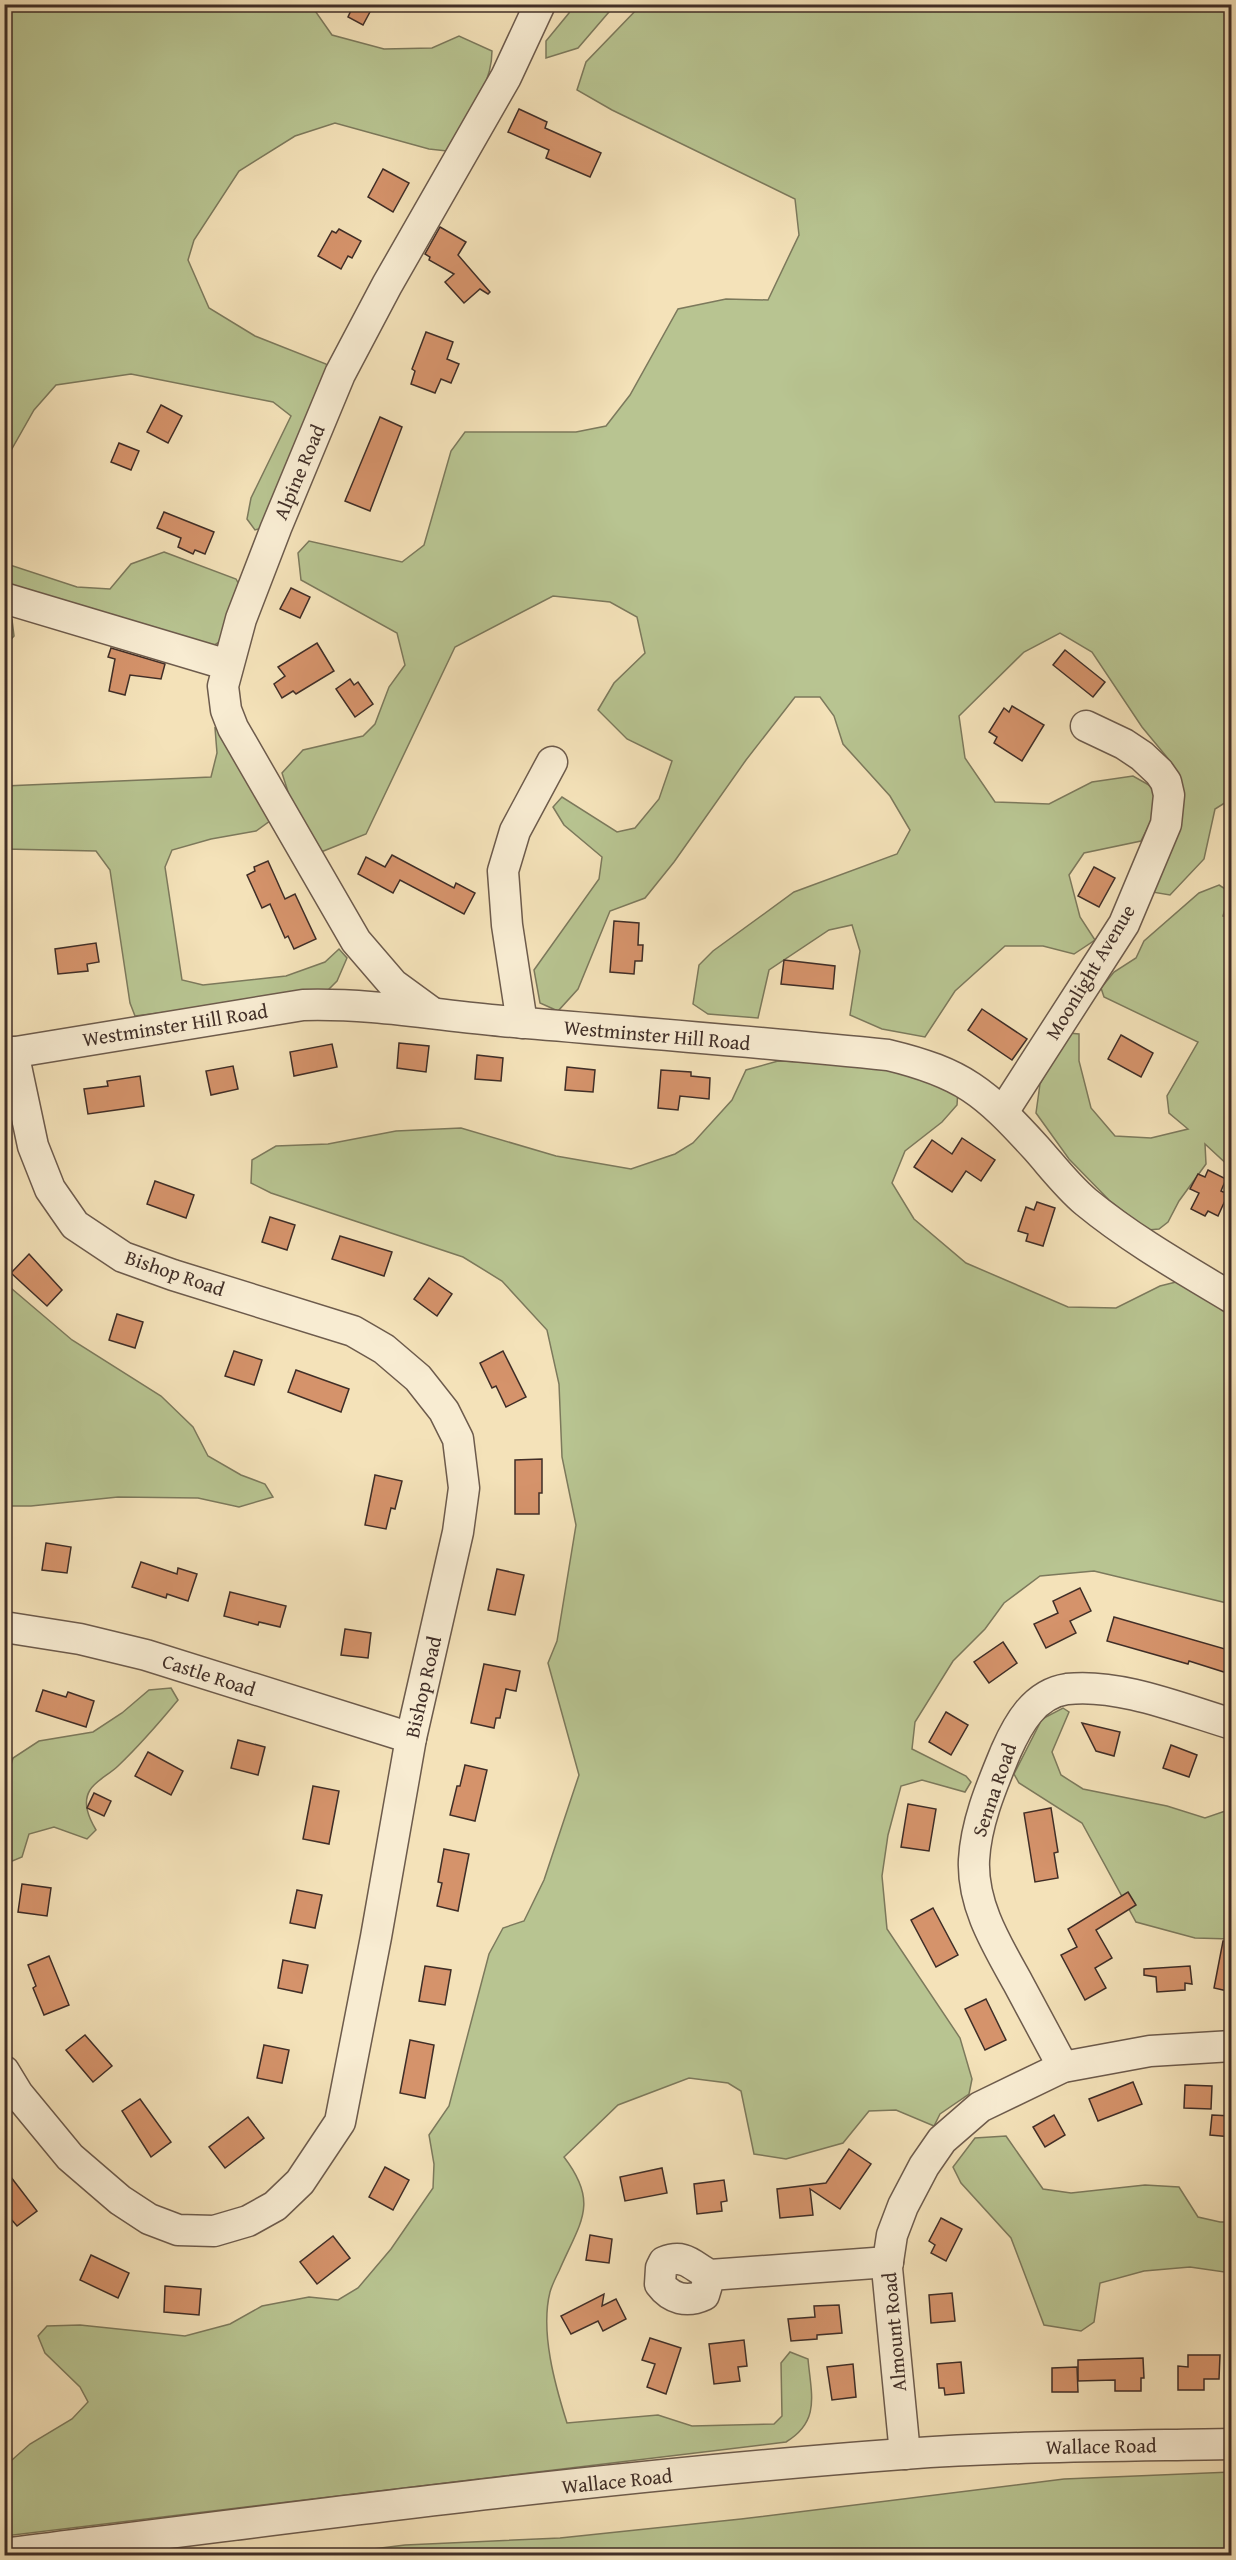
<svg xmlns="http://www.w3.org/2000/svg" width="1236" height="2560" font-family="'Gentium Book Plus',serif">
	<rect width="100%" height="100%" fill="#f4e2b9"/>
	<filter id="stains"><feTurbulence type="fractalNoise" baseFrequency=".00333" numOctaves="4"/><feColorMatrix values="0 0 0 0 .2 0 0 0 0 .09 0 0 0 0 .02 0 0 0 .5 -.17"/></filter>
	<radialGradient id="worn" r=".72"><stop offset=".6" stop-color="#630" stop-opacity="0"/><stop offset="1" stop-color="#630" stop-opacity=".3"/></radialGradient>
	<!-- green -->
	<g fill="#b8c491" stroke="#7c795c" stroke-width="1.5">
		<path d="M 5,5 L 314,5 L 313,8 L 332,35 L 384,49 L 432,48 L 459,36 L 492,51 C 492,87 465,121 447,151 L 429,149 L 335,123 L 295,136 L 239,171 L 194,240 L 188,260 L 209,308 L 255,336 L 326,364 L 330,374 L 269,526 L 255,530 L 247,519 L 251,498 L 291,416 L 273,402 L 131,374 L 56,385 L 34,410 L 5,461 Z"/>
		<polygon points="572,5 615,5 578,48 546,58 546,41 569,13"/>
		<polygon points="641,5 1231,5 1231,799 1215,809 1204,859 1170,895 1152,892 1180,792 1171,762 1142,727 1092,652 1060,633 1024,652 959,716 965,758 995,802 1049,804 1092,782 1133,776 1156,789 1157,809 1141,841 1084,853 1069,875 1080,917 1095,940 1074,954 1043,946 1005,946 955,991 925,1037 882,1029 850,1015 860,951 852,925 829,930 769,970 758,1018 708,1014 693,1004 699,965 713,951 794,892 897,854 910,830 890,796 843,744 834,716 820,697 795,697 746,760 674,862 645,898 610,911 578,989 558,1011 540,1003 534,970 599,879 602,857 564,825 553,807 562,797 617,832 635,828 659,799 672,761 627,739 598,710 614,683 645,653 637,617 610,602 553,596 455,647 366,834 321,852 297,820 282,773 303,750 363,736 375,724 389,687 405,665 397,633 301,580 298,553 309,541 402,562 424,545 451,451 465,432 576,432 606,426 630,395 678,309 726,299 768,300 799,235 795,199 612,110 577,90 586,62"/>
		<polygon points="164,552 236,579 240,586 224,639 213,646 5,591 4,563 77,587 110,589 131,564"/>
		<polygon points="5,615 12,620 14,636 5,646"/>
		<polygon points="215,728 230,735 274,818 256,831 211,839 172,850 165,867 182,980 203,985 286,976 325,962 339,949 347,958 337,981 326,992 135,1016 130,1003 110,870 96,851 5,849 5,786 211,777 217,753"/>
		<polygon points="1219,885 1230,892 1223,916 1232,919 1231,1168 1205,1144 1206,1164 1179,1201 1168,1222 1159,1229 1148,1230 1109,1200 1069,1159 1036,1113 1040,1084 1069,1033 1079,1034 1079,1061 1091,1108 1115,1136 1151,1138 1188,1129 1169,1113 1167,1096 1198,1042 1104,997 1101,988 1114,972 1136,958 1144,941 1199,893"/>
		<path d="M 778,1061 L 881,1065 L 958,1090 L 957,1105 L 942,1122 L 905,1151 L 892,1183 L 914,1219 L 966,1263 L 1068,1307 L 1116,1308 L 1160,1286 L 1180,1281 L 1231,1312 L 1231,1604 L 1094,1571 L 1040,1576 L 1004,1603 L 985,1629 L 953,1661 L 915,1722 L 912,1749 L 966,1776 L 971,1782 L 965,1792 L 922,1780 L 901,1786 L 888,1835 L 882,1876 L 887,1929 L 960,2038 L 972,2079 L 969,2094 L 940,2114 L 934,2126 L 896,2110 L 869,2111 L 843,2143 L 786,2159 L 754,2154 L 741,2091 L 728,2083 L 689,2078 L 618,2105 L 564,2157 C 600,2204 580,2222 559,2271 C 556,2277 552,2285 550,2292 C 540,2332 555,2385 567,2423 L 658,2415 L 692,2426 L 774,2424 L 782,2416 L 781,2363 L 790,2352 L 808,2359 C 811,2394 821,2421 786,2442 L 5,2536 L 4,2467 L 30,2444 L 72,2419 L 88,2402 L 80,2387 L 45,2353 L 38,2336 L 47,2326 L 80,2325 L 185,2336 L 230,2324 L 262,2306 L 309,2297 L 338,2300 L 358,2288 L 391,2249 L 433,2188 L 434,2164 L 429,2135 L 449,2106 L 489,1954 L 503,1928 L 524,1921 L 544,1880 L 579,1775 L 548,1663 L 557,1641 L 576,1525 L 562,1457 L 559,1384 L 547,1330 L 502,1281 L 463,1257 L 271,1193 L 251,1183 L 252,1160 L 276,1146 L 328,1144 L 396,1131 L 461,1128 L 556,1156 L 631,1169 L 675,1154 L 693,1143 L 732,1100 L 746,1070 Z"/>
		<polygon points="5,1283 72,1340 161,1396 193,1427 208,1456 241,1475 265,1484 273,1497 239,1507 198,1498 118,1497 31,1506 5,1506"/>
		<path d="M 171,1688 L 178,1700 C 159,1723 140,1745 118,1766 C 110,1774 95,1781 90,1790 C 82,1803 89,1818 96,1830 L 87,1839 L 54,1827 L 29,1834 L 22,1857 L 10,1862 L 5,1858 L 5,1785 L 13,1758 L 39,1741 L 93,1732 L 122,1713 L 149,1690 Z"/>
		<polygon points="1063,1708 1069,1712 1052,1752 1061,1775 1083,1789 1167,1806 1205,1818 1231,1809 1231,1939 1195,1938 1136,1922 1082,1823 1019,1783 1014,1774 1042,1719"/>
		<polygon points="1006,2136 1043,2189 1071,2193 1145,2185 1179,2187 1198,2217 1220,2222 1231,2222 1231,2273 1190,2267 1144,2271 1100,2283 1094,2322 1081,2331 1044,2325 1011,2238 961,2183 953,2167 975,2138"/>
		<polygon points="1231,2472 1231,2555 325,2555 405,2545 560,2538 741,2519 1064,2479"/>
	</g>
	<!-- building -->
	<g fill="#d5936b" stroke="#402e27" stroke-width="1.5">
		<polygon points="354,4 371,10 363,25 348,17"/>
		<polygon points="519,109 547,122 545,128 601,153 590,177 546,158 549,150 508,132"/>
		<polygon points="383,169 409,183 393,212 368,197"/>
		<polygon points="440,227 466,242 458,255 490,292 488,294 480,289 464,303 445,282 454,274 429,260 430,257 425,254"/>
		<polygon points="339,229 361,241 352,258 348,256 341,269 318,256 332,231 336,233"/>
		<polygon points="426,332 453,342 447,359 459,364 451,383 441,379 435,393 411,384 415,371 412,369"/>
		<polygon points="161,405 182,416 168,443 147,432"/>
		<polygon points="380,417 402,427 370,511 345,501"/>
		<polygon points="119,443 139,451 131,470 111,462"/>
		<polygon points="164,512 214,532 205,554 195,550 193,554 178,547 181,538 157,528"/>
		<polygon points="291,588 310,597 300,618 280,609"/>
		<polygon points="317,643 334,671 296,694 293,691 282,698 274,684 285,676 278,667"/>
		<polygon points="111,648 165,664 161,679 130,675 125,695 109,691 115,659 108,657"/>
		<polygon points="1065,650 1105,682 1093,697 1053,665"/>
		<polygon points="350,679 354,685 358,682 373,704 355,717 336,689"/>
		<polygon points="1012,706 1044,725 1022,761 994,743 997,737 989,732 1004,708 1009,712"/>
		<polygon points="392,855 454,888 456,883 475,893 464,914 400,880 393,893 358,874 366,857 385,867"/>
		<polygon points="268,861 285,899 295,894 316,939 294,949 288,936 285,938 270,904 262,908 247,875 255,871 254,867"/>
		<polygon points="1094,867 1115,878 1099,907 1078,896"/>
		<polygon points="614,921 639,923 638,945 643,945 642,961 635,961 634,974 610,972"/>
		<polygon points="96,943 99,962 87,964 88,971 58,974 55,949"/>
		<polygon points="784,960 835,966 833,989 781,984"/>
		<polygon points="982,1009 1027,1039 1012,1060 968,1030"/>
		<polygon points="1121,1035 1153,1053 1141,1077 1108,1059"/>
		<polygon points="399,1043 429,1046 426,1072 397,1068"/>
		<polygon points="332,1044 337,1067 294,1076 290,1052"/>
		<polygon points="477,1055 503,1058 501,1081 475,1079"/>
		<polygon points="233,1066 238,1089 211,1095 206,1071"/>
		<polygon points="567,1067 595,1070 593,1092 565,1090"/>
		<polygon points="661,1070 691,1072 691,1076 710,1078 709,1099 680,1096 678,1110 658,1108"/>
		<polygon points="140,1076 144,1106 88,1114 84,1089 108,1086 107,1081"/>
		<polygon points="962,1138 995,1160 981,1181 966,1171 952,1192 914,1167 932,1140 952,1154"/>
		<polygon points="1208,1170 1226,1179 1221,1191 1228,1194 1218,1216 1208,1211 1205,1216 1191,1209 1199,1193 1190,1189 1198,1174 1205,1177"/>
		<polygon points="155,1181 194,1195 186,1218 147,1204"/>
		<polygon points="1037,1202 1055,1208 1043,1246 1026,1241 1028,1234 1018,1231 1026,1207 1034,1210"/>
		<polygon points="270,1217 295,1225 287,1250 262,1242"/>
		<polygon points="340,1236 392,1252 384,1276 332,1259"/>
		<polygon points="29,1254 62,1290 47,1306 11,1273"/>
		<polygon points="429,1278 452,1294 437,1316 414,1299"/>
		<polygon points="117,1314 143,1322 135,1348 109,1340"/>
		<polygon points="234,1351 262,1360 254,1385 225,1376"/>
		<polygon points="503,1351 526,1397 506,1407 496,1386 492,1388 480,1363"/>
		<polygon points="296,1370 349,1389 341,1412 288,1392"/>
		<polygon points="542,1459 542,1493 539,1493 539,1514 515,1514 515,1460"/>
		<polygon points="375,1475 402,1481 395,1509 391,1508 386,1529 365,1525"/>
		<polygon points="46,1543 71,1547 67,1573 42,1570"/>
		<polygon points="141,1562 177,1574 178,1568 197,1574 188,1601 167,1594 166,1598 132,1587"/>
		<polygon points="497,1569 524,1575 515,1615 488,1610"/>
		<polygon points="1080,1588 1091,1611 1070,1621 1076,1633 1046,1648 1034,1624 1058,1613 1053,1601"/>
		<polygon points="230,1592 286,1606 280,1627 259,1622 258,1625 224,1616"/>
		<polygon points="1114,1617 1232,1651 1232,1660 1227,1673 1189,1661 1188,1664 1107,1641"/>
		<polygon points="345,1629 371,1633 368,1658 341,1655"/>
		<polygon points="1003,1642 1017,1663 989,1683 974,1662"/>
		<polygon points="484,1664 520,1671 516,1691 506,1689 500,1718 496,1718 494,1728 471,1723"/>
		<polygon points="43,1690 66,1697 68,1692 94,1701 86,1727 36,1711"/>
		<polygon points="946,1712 968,1725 951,1755 929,1742"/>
		<polygon points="1082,1723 1120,1732 1114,1756 1096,1751"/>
		<polygon points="238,1740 265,1747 258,1775 231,1768"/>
		<polygon points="1171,1745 1197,1755 1189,1777 1163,1768"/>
		<polygon points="148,1752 183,1771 171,1795 135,1776"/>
		<polygon points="465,1765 487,1770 475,1821 450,1815 457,1786 460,1786"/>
		<polygon points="313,1786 339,1791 329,1844 303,1839"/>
		<polygon points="94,1793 111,1801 104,1816 87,1808"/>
		<polygon points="908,1804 936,1809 929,1851 901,1847"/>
		<polygon points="1051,1808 1058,1852 1054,1853 1058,1878 1035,1882 1024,1813"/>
		<polygon points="444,1849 469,1854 458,1911 437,1906 442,1883 438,1882"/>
		<polygon points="22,1884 51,1888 47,1916 18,1912"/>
		<polygon points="297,1890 322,1895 315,1928 290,1923"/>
		<polygon points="1128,1892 1136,1905 1096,1930 1112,1958 1095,1968 1106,1988 1085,2000 1061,1955 1077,1947 1068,1929"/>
		<polygon points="933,1908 958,1955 936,1967 911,1920"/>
		<polygon points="1223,1941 1232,1942 1232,1992 1214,1988"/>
		<polygon points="49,1956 69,2005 44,2015 33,1988 36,1986 28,1965"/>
		<polygon points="283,1960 308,1965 302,1993 278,1988"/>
		<polygon points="425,1966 451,1970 445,2005 419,2001"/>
		<polygon points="1190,1966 1192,1984 1185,1983 1185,1990 1157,1992 1156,1977 1144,1975 1144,1969"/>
		<polygon points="986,1999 1006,2040 985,2050 965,2009"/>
		<polygon points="85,2035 112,2066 93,2082 66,2050"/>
		<polygon points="410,2040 434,2045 425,2098 400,2093"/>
		<polygon points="264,2045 289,2050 282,2083 257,2078"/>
		<polygon points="1133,2082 1142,2104 1098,2121 1089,2099"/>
		<polygon points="1185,2085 1212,2086 1211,2109 1184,2108"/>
		<polygon points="140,2099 171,2142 151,2157 122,2111"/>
		<polygon points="1054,2115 1065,2135 1045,2147 1033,2127"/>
		<polygon points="1212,2115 1232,2116 1232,2137 1210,2135"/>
		<polygon points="248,2117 264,2138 225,2168 209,2147"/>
		<polygon points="849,2149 871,2164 840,2209 810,2189 813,2215 780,2218 777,2189 826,2183"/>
		<polygon points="385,2167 409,2180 393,2210 369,2197"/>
		<polygon points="4,2168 37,2211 17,2226 4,2211"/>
		<polygon points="662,2168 667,2193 625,2201 620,2177"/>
		<polygon points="724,2180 727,2201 721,2202 722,2211 697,2214 694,2184"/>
		<polygon points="941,2218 962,2229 946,2261 931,2253 935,2245 929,2241"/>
		<polygon points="590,2235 612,2239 609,2263 586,2260"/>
		<polygon points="333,2236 350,2258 317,2284 300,2262"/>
		<polygon points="91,2255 129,2273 118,2298 80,2280"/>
		<polygon points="165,2286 201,2289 199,2315 164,2312"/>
		<polygon points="952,2293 955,2321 931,2323 929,2295"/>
		<polygon points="604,2294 602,2306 616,2299 626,2319 603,2331 598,2321 571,2334 561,2316"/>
		<polygon points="839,2305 842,2333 817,2335 817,2339 791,2341 788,2319 815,2317 814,2306"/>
		<polygon points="650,2338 681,2348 666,2394 647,2387 655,2364 642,2360"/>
		<polygon points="744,2340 747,2366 738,2367 740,2381 714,2384 709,2344"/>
		<polygon points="1188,2355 1220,2355 1219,2379 1204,2379 1204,2390 1178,2390 1178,2366 1188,2367"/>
		<polygon points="1143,2358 1144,2378 1141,2378 1141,2391 1115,2391 1115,2380 1078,2381 1078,2360"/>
		<polygon points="961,2362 964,2393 945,2395 944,2388 939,2388 937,2364"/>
		<polygon points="853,2364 856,2397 832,2400 827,2367"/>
		<polygon points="1077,2367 1078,2392 1052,2392 1052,2368"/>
	</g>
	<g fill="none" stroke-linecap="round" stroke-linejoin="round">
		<!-- minor casing -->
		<g stroke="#6d5b4c" stroke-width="33">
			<g id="minor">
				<polyline points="4,598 228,665"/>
				<polyline points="430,1011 393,984 356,941 233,728 226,710 223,686 241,619 276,528 340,374 387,285 506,77 540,4"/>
				<polyline points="522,1023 507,925 503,871 515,831 552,762"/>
				<path d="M 4,1054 L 303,1005 C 370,1003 435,1015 502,1021 C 631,1032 760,1042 888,1055 C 963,1073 985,1092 1036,1148 C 1052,1166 1067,1186 1086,1202 C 1131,1239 1182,1268 1232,1298"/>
				<polyline points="1003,1112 1124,924 1166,824 1169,795 1166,782 1159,772 1142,756 1124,744 1086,726"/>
				<polyline points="4,1627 80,1639 146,1655 411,1738"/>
				<path d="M 1063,2067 C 1048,2039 1033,2011 1018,1983 C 997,1945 972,1905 974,1860 C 976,1822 992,1785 1006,1751 C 1018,1724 1034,1694 1067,1689 C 1119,1683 1182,1709 1232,1724"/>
				<polyline points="4,2071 18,2094 70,2157 120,2200 149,2219 178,2230 214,2231 248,2221 275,2206 300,2182 340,2122 376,1937 411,1738 458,1532 464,1488 458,1439 444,1411 418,1378 384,1349 353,1331 173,1275 123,1257 75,1225 50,1189 33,1146 13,1052"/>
				<path d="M 710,2275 C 693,2267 686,2253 664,2262 L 661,2268 L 660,2284 C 671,2299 687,2303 704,2295 L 710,2275 L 888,2262"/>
				<polyline points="905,2454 887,2268 892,2235 903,2206 924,2166 942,2140 980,2107 1063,2067 1150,2051 1232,2046"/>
				<path d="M 4,2554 C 303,2516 603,2476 903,2454 C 1012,2446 1122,2446 1232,2444"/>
			</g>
		</g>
		<!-- minor -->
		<use href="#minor" stroke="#f8ecd2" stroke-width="30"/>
	</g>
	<g text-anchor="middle" stroke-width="4.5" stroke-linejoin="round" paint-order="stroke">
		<!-- street labels -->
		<g font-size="20" fill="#402e27" stroke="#f8ecd2">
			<text transform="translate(299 472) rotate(-67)" y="7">Alpine Road</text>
			<text transform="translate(1090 972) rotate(-59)" y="7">Moonlight Avenue</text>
			<text transform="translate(175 1025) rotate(-9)" y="7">Westminster Hill Road</text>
			<text transform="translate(657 1035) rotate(5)" y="7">Westminster Hill Road</text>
			<text transform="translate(175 1273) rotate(19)" y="7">Bishop Road</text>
			<text transform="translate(209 1675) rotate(18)" y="7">Castle Road</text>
			<text transform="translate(423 1687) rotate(-77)" y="7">Bishop Road</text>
			<text transform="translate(994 1790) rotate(-71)" y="7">Senna Road</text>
			<text transform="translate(894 2332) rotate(-95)" y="7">Almount Road</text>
			<text transform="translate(1101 2446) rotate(-1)" y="7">Wallace Road</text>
			<text transform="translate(617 2481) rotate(-6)" y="7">Wallace Road</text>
		</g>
	</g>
	<!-- margin -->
	<rect width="1236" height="2560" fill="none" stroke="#f4e2b9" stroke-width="24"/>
	<rect x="6" y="6" width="1224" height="2548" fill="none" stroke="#402e27" stroke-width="3"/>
	<rect x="12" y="12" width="1212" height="2536" fill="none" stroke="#402e27" stroke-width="1.5"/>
	<rect width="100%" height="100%" filter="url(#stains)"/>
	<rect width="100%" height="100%" fill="url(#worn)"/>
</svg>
